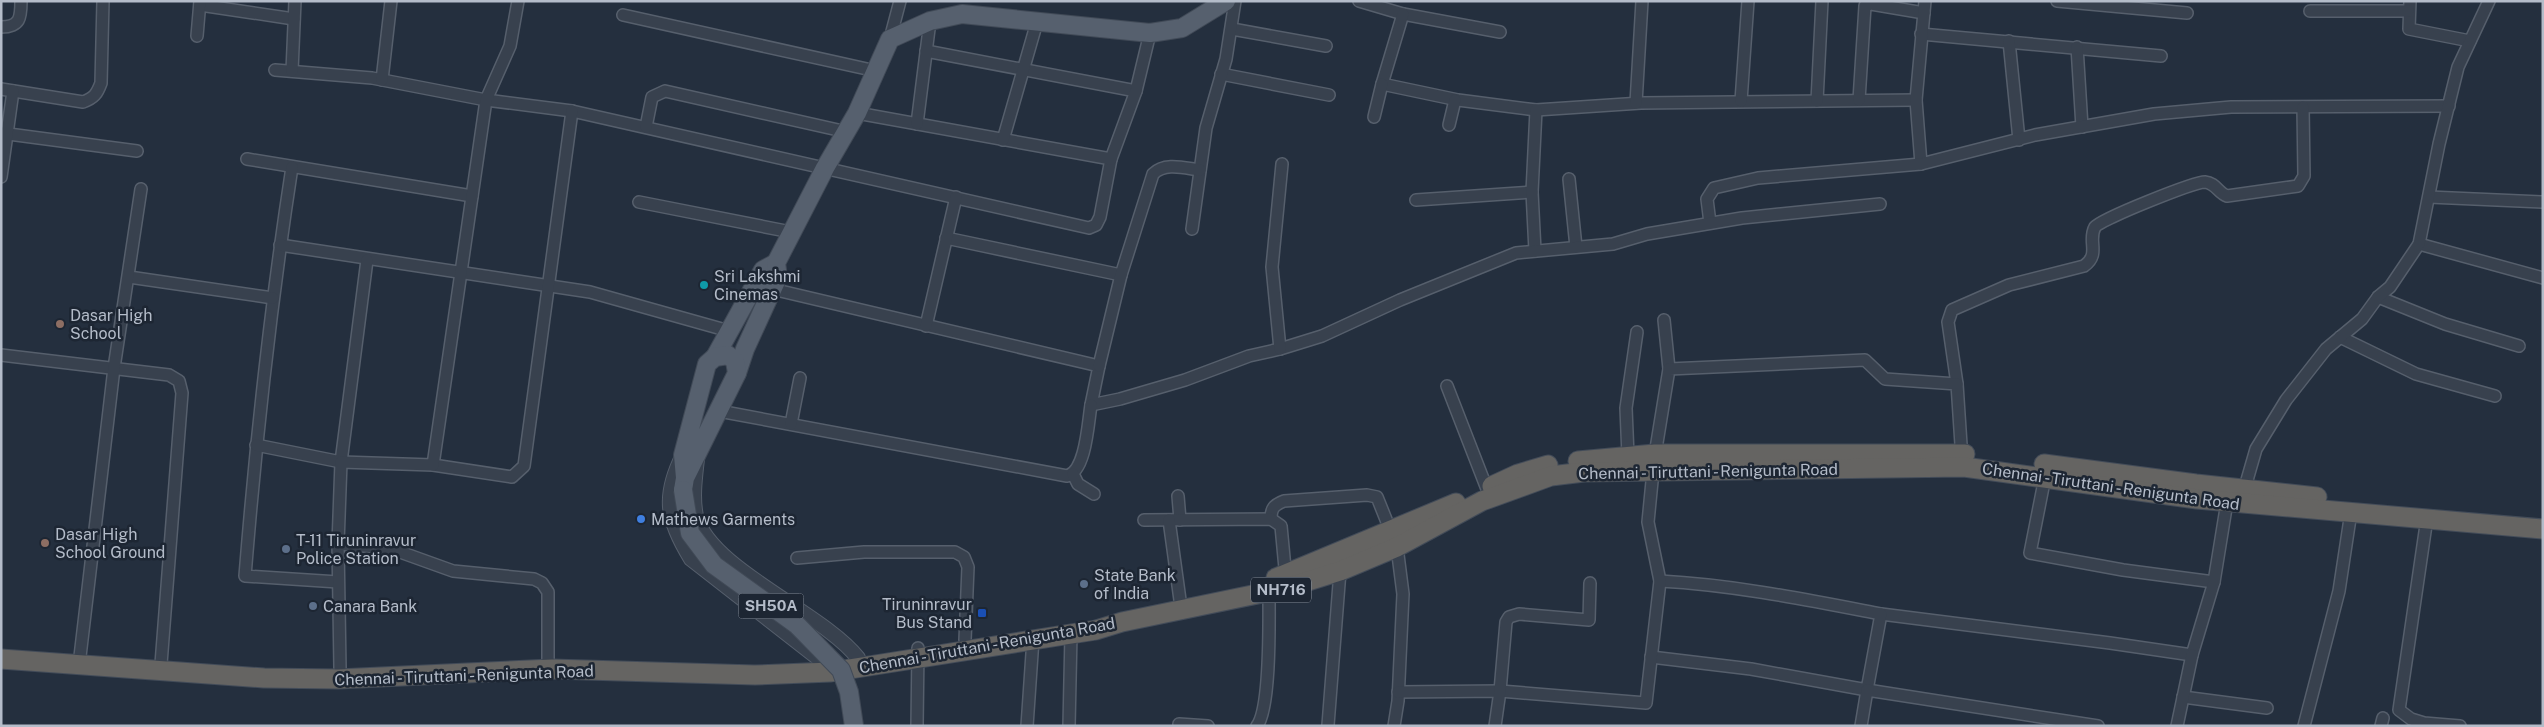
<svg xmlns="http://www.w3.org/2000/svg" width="2544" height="727" font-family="'Public Sans',sans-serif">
	<rect width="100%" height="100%" fill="#242f3e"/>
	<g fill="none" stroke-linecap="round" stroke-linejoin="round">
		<!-- minor casing -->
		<g stroke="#565f6c" stroke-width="14">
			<g id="minor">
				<polyline points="1359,1 1403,14 1500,32"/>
				<polyline points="2057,1 2187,13"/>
				<polyline points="2410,1 2409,29 2470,41"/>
				<polyline points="200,5 294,19"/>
				<polyline points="2310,11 2408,11"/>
				<polyline points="1403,14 1382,84 1458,100 1536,110 1641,103 1916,100"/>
				<polyline points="623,15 876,71"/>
				<path d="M 1,27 C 20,27 21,18 21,1"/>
				<polyline points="1232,29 1326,46"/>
				<polyline points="1921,34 2161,56"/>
				<polyline points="197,36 200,1"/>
				<polyline points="890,39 900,1"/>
				<polyline points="2009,41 2019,140"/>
				<polyline points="2077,47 2082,127"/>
				<polyline points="926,51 1136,91"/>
				<polyline points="275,70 372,78 486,100 572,111 1089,228 1096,225 1100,217 1111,159"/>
				<polyline points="292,71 295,1"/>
				<polyline points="1221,74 1329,95"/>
				<polyline points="382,80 391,1"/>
				<path d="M 1,89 L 83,102 C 94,98 97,94 101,83 L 103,1"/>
				<polyline points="1859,100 1865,6 1871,4 1924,13"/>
				<polyline points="1741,101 1748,1"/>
				<polyline points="1817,101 1822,1"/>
				<polyline points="1636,103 1642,1"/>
				<polyline points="857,113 1111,159 1136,91 1150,33"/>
				<polyline points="1374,117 1382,84"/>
				<polyline points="917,124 930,21"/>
				<polyline points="1449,125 1455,100"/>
				<polyline points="646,127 652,97 665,91 847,132"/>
				<polyline points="1,133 137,151"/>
				<polyline points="1003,140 1037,22"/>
				<polyline points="247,159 472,196"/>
				<polyline points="1921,164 1916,100 1925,1"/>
				<path d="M 292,167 C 271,303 256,439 245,576 L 338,582"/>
				<polyline points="1,177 13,91"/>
				<polyline points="1569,179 1576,247"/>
				<polyline points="2429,197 2543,202"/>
				<polyline points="1416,200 1532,192"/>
				<polyline points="639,202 791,232"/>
				<polyline points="1710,223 1707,199 1714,188 1758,178 1921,164 2035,135 2154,114 2231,107 2449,106"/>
				<polyline points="1192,229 1206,128 1226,59 1235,1"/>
				<polyline points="946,238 1121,275"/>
				<polyline points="2419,244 2543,278"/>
				<polyline points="280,245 590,292 729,331"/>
				<polyline points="1535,251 1532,192 1536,110"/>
				<polyline points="129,277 273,298"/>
				<polyline points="772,289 1099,366 1091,405 1120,399 1185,380 1249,356 1280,349 1322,336 1400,300 1516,253 1613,244 1647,234 1742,218 1880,204"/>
				<polyline points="2378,297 2445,324 2519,346"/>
				<polyline points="1664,320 1669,369"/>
				<polyline points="926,326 956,197"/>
				<polyline points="2340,337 2416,374 2495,396"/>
				<polyline points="1280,349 1272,267 1282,164"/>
				<polyline points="1,355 169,375 179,381 182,393 161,664"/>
				<path d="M 1099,366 L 1121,275 L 1153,174 C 1165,162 1184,168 1200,170"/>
				<path d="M 1957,384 L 1948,322 L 1952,310 L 2009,285 L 2084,266 C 2101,254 2087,241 2095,227 C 2101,219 2194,182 2205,182 C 2216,183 2218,193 2227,196 L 2298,186 L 2304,176 L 2303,107"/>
				<polyline points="1447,386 1487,489"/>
				<path d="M 719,411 L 1067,476 C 1086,471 1088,423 1091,405"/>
				<polyline points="791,424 800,378"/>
				<polyline points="256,445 341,462 367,260"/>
				<polyline points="1628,456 1626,408 1637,332"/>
				<polyline points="433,465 512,477 524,466 572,111"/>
				<polyline points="1073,474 1078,484 1094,494"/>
				<polyline points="2045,477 2030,553 2123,570 2214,582"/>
				<polyline points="2243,494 2256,449 2286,400 2326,349 2362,319 2378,297 2390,287 2419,244 2439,144 2458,67 2489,1"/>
				<polyline points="1178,496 1180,520"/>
				<polyline points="2427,518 2399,710 2411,719 2424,723 2460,726"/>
				<path d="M 1271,519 C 1271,508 1274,505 1284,501 L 1367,495 L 1377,497 L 1397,547 L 1403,594 L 1398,701 L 1394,726"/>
				<polyline points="1144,520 1271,519 1281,526 1286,579"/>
				<polyline points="1169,520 1180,600"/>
				<polyline points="338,544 389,548 453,571 534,579 542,583 548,592 548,661"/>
				<polyline points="797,558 864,552 955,552 964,557 968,567 965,640"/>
				<polyline points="1881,614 2110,643 2192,655 2214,582 2227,502"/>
				<path d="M 1651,657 L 1751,669 L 1867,690 L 1881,614 C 1808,600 1735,585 1660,581"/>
				<polyline points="79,665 114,368 141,189"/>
				<polyline points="340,668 338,544 341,462 433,465 486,100 510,46 518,1"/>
				<polyline points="1398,692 1500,691 1646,703 1660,581 1648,522 1654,461 1669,369 1865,360 1885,379 1957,384 1962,460"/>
				<polyline points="2183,697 2267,708"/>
				<polyline points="1179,724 1208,726"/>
				<polyline points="1328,725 1340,571"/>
				<polyline points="917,726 918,648"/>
				<polyline points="1027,726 1033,639"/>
				<polyline points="1069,726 1071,634"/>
				<path d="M 1257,726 C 1271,707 1269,619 1269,592"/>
				<polyline points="1495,726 1500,691 1506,622 1509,617 1519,614 1589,620 1590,583"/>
				<polyline points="1861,726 1867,690 2098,726"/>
				<polyline points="2177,726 2192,655"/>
				<polyline points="2304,726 2339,591 2351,512"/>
				<polyline points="2381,726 2383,718"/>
			</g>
		</g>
		<!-- tertiary casing -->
		<g stroke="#565f6c" stroke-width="16">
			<g id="tertiary">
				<path d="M 683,455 C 662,497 667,520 691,559 L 823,662"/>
				<path d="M 697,459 C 695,477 692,498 696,516 C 710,569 823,613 858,658"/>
			</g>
		</g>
		<!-- primary casing -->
		<g stroke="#414a57" stroke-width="20">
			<g id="primary">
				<polyline points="715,357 763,270 776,263"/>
				<polyline points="737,373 745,349 778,277 776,263 825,168 857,113 890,39 930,21 962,14 1150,33 1182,28 1226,1"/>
				<polyline points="683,490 685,478 683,455 707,364 715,357 728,355 735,361 737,373 685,478"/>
			</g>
		</g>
		<!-- trunk casing -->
		<g stroke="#434c59" stroke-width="21">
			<g id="trunk">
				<polyline points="1578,461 1655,454 1965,454"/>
				<polyline points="2044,464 2196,484 2317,497"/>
				<polyline points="1492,486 1518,474 1548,465"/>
				<polyline points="1276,578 1456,503"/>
				<polyline points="1,659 264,678 338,679 552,669 755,675 831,672 1096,630 1122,622 1286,588 1340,571 1397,547 1482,501 1551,476 1584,472 1964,467 2197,499 2543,529"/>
			</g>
		</g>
		<!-- minor -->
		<use href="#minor" stroke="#38414e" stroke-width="11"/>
		<!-- tertiary -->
		<use href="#tertiary" stroke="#38414e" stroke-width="14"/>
		<!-- primary -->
		<use href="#primary" stroke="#56606e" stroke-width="18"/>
		<!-- trunk -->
		<use href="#trunk" stroke="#656462" stroke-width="19"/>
		<!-- primary-bridge casing -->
		<g stroke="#414a57" stroke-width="20" stroke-linecap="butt">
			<polyline id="primary-bridge" points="683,490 690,533 714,565 797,625 841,670 849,692 854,726"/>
		</g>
		<!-- primary-bridge -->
		<use href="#primary-bridge" stroke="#56606e" stroke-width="18"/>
	</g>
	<!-- markers -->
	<circle fill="#0f9aa8" stroke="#1d2633" stroke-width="2" cx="704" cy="285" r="5"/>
	<g fill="#8d6e63" stroke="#1d2633" stroke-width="2">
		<circle cx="60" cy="324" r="5"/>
		<circle cx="45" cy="543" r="5"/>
	</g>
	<circle fill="#3f7fe0" stroke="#1d2633" stroke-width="2" cx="641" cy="519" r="5"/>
	<g fill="#5c6f8a" stroke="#1d2633" stroke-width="2">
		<circle cx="286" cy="549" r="5"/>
		<circle cx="1084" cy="584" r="5"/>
		<circle cx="313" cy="606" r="5"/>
	</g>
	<rect fill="#1a4fb4" stroke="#1d2633" stroke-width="2" x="977" y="608" width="10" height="10" rx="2.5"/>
	<g text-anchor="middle" stroke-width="5" stroke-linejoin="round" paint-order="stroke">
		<!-- shield labels -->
		<g fill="#1d2633" stroke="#878f9c" stroke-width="1">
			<rect x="1251" y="577.5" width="60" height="25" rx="4"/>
			<rect x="738.5" y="593.5" width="65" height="25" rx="4"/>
		</g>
		<g font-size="15" font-weight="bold" fill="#b4bcc9">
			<text x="1281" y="595">NH716</text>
			<text x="771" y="611">SH50A</text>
		</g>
		<!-- poi labels -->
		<g font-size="16" fill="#b4bcc9" stroke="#1d2633" text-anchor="start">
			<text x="714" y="282">Sri Lakshmi<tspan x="714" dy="18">Cinemas</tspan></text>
			<text x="70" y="321">Dasar High<tspan x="70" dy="18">School</tspan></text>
			<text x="651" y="525">Mathews Garments</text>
			<text x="55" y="540">Dasar High<tspan x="55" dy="18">School Ground</tspan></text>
			<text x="296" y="546">T-11 Tiruninravur<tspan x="296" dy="18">Police Station</tspan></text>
			<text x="1094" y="581">State Bank<tspan x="1094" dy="18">of India</tspan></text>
			<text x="972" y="610" text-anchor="end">Tiruninravur<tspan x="972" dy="18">Bus Stand</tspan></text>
			<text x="323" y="612">Canara Bank</text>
		</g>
		<!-- street labels -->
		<g font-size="16" fill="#b4bcc9" stroke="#1d2633">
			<text transform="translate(1708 471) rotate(-1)" y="6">Chennai - Tiruttani - Renigunta Road</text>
			<text transform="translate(2111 486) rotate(8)" y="6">Chennai - Tiruttani - Renigunta Road</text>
			<text transform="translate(987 645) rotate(-10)" y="6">Chennai - Tiruttani - Renigunta Road</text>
			<text transform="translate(464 675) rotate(-2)" y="6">Chennai - Tiruttani - Renigunta Road</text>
		</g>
	</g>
	<!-- border -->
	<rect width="2544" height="727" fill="none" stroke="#b4bcc9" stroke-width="5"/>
</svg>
